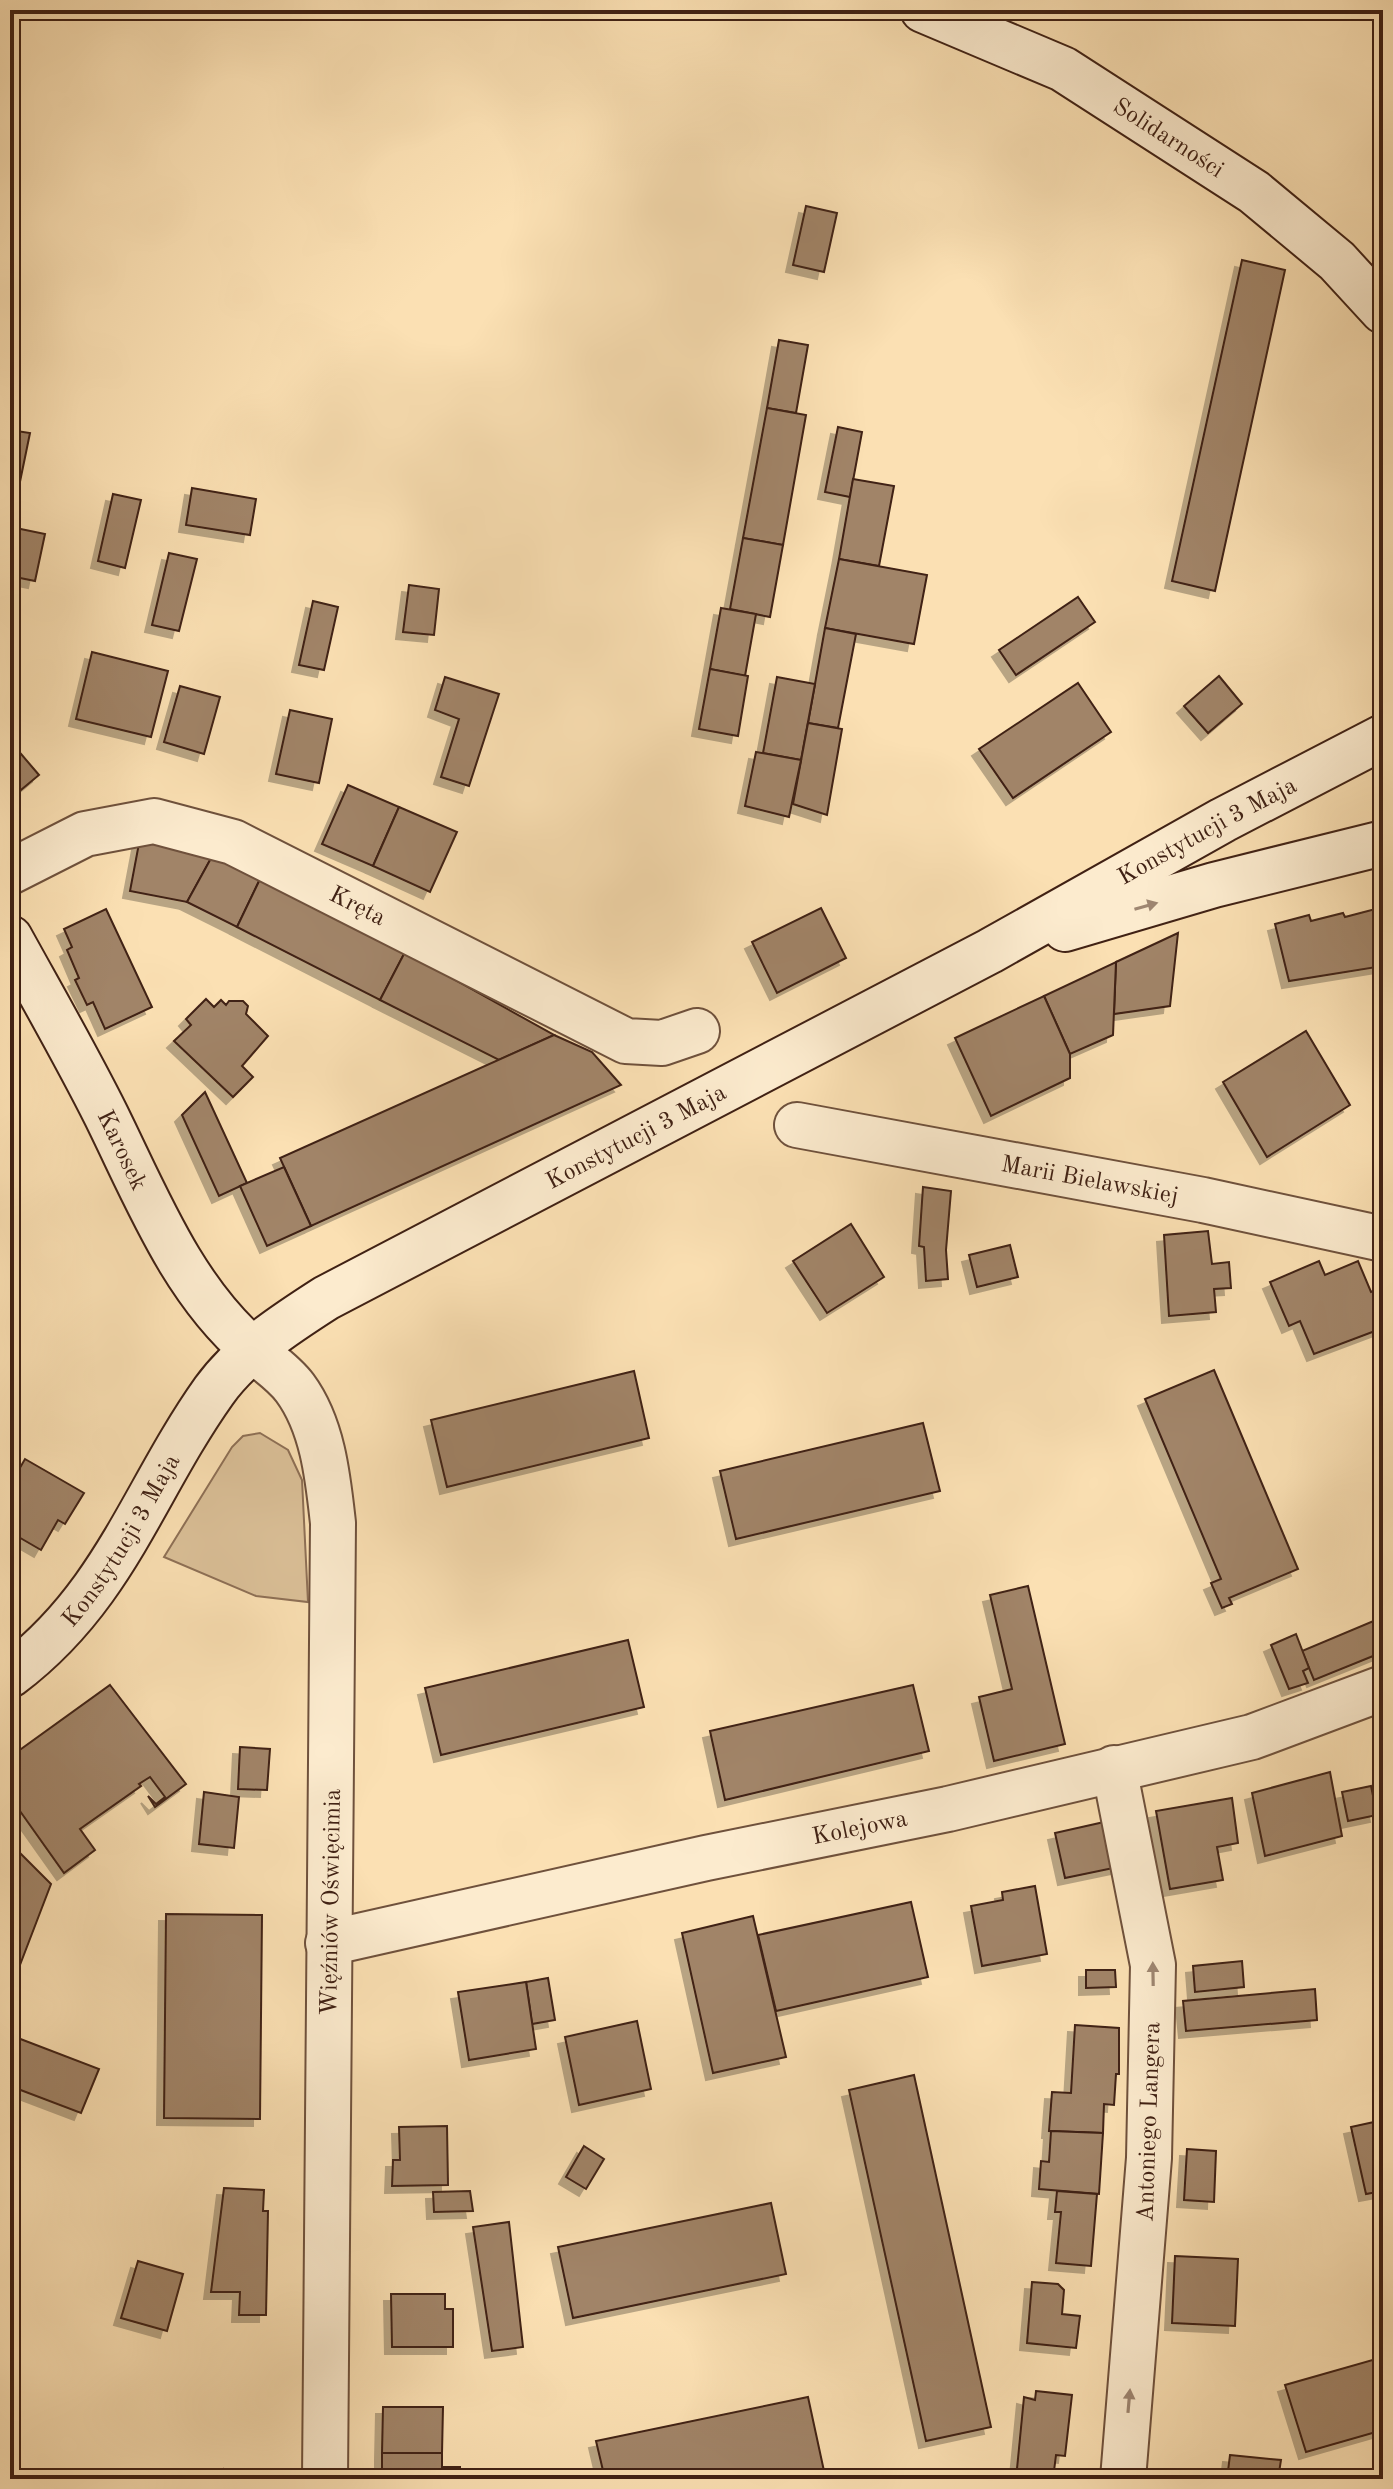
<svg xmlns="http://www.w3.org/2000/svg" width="1393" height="2489" font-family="'Old Standard TT',serif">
	<defs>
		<filter id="shadow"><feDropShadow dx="-7" dy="7" stdDeviation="0" flood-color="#0004"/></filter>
	</defs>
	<rect width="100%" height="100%" fill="#fbe0b3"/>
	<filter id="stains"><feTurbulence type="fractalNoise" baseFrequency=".0025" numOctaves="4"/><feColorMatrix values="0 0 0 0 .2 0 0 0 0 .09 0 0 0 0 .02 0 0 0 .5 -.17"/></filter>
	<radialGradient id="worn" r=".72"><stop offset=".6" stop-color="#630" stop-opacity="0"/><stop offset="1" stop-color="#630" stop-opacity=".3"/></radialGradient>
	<!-- green -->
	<polygon fill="#dbc098" stroke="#8e7056" stroke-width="2" points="260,1433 288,1450 302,1480 308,1602 256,1596 164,1557 232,1447 243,1436"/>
	<!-- building -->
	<g fill="#a18467" stroke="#402114" stroke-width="2" filter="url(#shadow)">
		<polygon points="806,206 837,213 824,272 793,265"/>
		<polygon points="1242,260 1285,270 1215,591 1172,581"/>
		<polygon points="779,340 808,345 796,413 767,408"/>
		<polygon points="767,408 806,415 783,545 743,538"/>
		<polygon points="838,427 862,432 850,497 825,492"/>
		<polygon points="10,430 30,433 15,506 10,505"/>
		<polygon points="853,479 894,486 879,566 839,559"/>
		<polygon points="192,488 256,499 250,535 186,525"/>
		<polygon points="113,494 141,500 125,568 98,561"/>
		<polygon points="11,527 45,534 35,581 10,576"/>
		<polygon points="743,538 783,545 770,617 730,609"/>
		<polygon points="169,553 197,559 179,631 152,625"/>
		<polygon points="839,559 927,575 914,644 825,628"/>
		<polygon points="409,585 439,589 434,635 403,632"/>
		<polygon points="1078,597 1095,622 1016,675 999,650"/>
		<polygon points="313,601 338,607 324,670 299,665"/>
		<polygon points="721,608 756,614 745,676 710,669"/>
		<polygon points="825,628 856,634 838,728 808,723"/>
		<polygon points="92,652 168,671 151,737 76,719"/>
		<polygon points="710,669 748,676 738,736 699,729"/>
		<polygon points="1219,676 1242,704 1208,733 1184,706"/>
		<polygon points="445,677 499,694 469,786 441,777 459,719 435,710"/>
		<polygon points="777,677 815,684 801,760 763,753"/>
		<polygon points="1078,683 1111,732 1013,798 979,749"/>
		<polygon points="180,686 220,697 204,754 164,742"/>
		<polygon points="290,710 332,719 319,783 276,774"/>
		<polygon points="808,723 842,729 827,815 793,804"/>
		<polygon points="10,741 39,775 10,799"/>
		<polygon points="756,752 801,760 789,817 745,806"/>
		<polygon points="348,785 399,807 373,866 322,844"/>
		<polygon points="399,807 457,832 430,892 373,866"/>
		<polygon points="140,838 215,851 187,902 130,891"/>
		<polygon points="215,851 261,877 237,927 187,902"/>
		<polygon points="261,877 405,952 380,1000 237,927"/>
		<polygon points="1383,907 1383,966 1289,981 1275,924 1309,915 1311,921 1343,913 1345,917"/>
		<polygon points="821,908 846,958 777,993 752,942"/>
		<polygon points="106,909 152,1007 105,1029 93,1002 87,1005 75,980 79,978 67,950 72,947 64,929"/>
		<polygon points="1178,933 1170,1006 1114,1014 1116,962"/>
		<polygon points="405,952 554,1035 499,1060 380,1000"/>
		<polygon points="1116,962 1113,1035 1070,1054 1044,996"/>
		<polygon points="1044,996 1070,1054 1070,1078 991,1116 955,1038"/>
		<polygon points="206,999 214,1007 221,1000 226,1005 229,1001 243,1001 248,1006 246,1014 268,1036 242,1066 253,1077 233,1097 174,1041 191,1025 186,1019"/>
		<polygon points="1306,1031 1350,1105 1267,1157 1223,1082"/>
		<polygon points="554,1035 592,1052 621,1085 311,1226 280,1158"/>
		<polygon points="205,1092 247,1183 219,1196 182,1115"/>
		<polygon points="284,1167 311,1226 267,1246 240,1186"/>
		<polygon points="923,1187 951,1191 946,1250 948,1279 926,1281 924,1247 919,1246"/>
		<polygon points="851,1224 884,1277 827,1313 793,1261"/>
		<polygon points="1208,1231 1212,1264 1229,1262 1231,1288 1214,1289 1216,1312 1169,1316 1164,1235"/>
		<polygon points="1010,1245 1018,1277 977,1287 969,1255"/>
		<polygon points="1319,1261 1325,1275 1358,1261 1371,1292 1383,1287 1383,1328 1314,1354 1300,1321 1289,1326 1270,1282"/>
		<polygon points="1214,1370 1298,1569 1229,1598 1232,1604 1222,1608 1211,1583 1221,1579 1145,1399"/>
		<polygon points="634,1371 649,1438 447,1487 431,1420"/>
		<polygon points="923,1423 940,1491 736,1539 720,1471"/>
		<polygon points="25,1459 84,1493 65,1524 58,1520 41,1550 10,1532 10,1485"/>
		<polygon points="1028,1586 1065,1744 994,1761 979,1697 1012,1689 990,1595"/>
		<polygon points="1383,1617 1383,1652 1314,1680 1302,1651"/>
		<polygon points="1296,1634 1309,1668 1303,1671 1308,1683 1289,1689 1271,1645"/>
		<polygon points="628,1640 644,1707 441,1755 425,1688"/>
		<polygon points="110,1685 186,1784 155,1807 148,1796 156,1804 165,1797 150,1777 139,1784 141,1786 80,1829 95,1850 64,1873 10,1797 10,1757"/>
		<polygon points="913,1685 929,1751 725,1800 710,1731"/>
		<polygon points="240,1747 270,1749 267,1790 238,1789"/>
		<polygon points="1330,1772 1342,1836 1265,1856 1252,1793"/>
		<polygon points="1371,1786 1377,1815 1348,1821 1342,1792"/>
		<polygon points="204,1792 239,1797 234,1848 199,1844"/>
		<polygon points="1232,1798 1238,1843 1217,1847 1223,1880 1170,1889 1156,1811"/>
		<polygon points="1113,1820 1123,1866 1065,1878 1055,1833"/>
		<polygon points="18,1851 51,1884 10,1991 10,1871"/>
		<polygon points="1035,1886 1047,1954 982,1966 971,1906 1003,1900 1002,1892"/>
		<polygon points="911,1902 928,1977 776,2011 758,1935"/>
		<polygon points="166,1914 262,1915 260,2119 164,2118"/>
		<polygon points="753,1916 786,2057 713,2073 682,1933"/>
		<polygon points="1242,1961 1244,1987 1195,1992 1193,1966"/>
		<polygon points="1086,1970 1115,1970 1116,1987 1086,1988"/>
		<polygon points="548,1978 555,2020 532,2024 526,1982"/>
		<polygon points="526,1982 536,2049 469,2060 458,1992"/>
		<polygon points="1315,1989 1317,2020 1186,2031 1183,2001"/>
		<polygon points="637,2021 651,2089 579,2105 565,2037"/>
		<polygon points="1075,2025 1119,2028 1119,2074 1116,2074 1114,2105 1104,2104 1103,2133 1049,2131 1052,2092 1071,2093"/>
		<polygon points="10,2035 99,2069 81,2113 10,2086"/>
		<polygon points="914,2075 991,2427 926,2441 849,2090"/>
		<polygon points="1383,2120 1383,2191 1366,2194 1351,2127"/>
		<polygon points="447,2126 448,2185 392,2186 393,2160 400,2160 399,2127"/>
		<polygon points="1051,2131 1103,2133 1099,2194 1039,2189 1041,2161 1049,2162"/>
		<polygon points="584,2146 604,2159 586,2189 566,2177"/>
		<polygon points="1187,2149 1216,2151 1214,2202 1184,2200"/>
		<polygon points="224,2188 264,2190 263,2211 268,2211 266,2315 239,2315 240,2292 211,2292"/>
		<polygon points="470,2191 473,2211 434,2212 433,2192"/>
		<polygon points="1057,2191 1097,2194 1091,2266 1056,2263 1061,2212 1055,2212"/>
		<polygon points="771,2203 786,2274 573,2318 558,2247"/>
		<polygon points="509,2222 523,2347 492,2351 473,2227"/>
		<polygon points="1175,2256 1238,2259 1235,2326 1172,2323"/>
		<polygon points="138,2261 183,2274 167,2331 121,2318"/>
		<polygon points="1032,2282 1058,2284 1064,2290 1062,2314 1080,2316 1076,2348 1027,2343"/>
		<polygon points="391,2294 445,2294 445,2309 453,2309 453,2347 392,2347"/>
		<polygon points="1383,2357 1383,2430 1306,2452 1285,2385"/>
		<polygon points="1036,2391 1072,2395 1065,2456 1056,2455 1053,2479 1016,2479 1024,2397 1035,2400"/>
		<polygon points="808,2397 824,2471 787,2479 605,2479 596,2441"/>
		<polygon points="383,2407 443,2407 442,2453 382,2453"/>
		<rect x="382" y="2453" width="60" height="26"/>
		<polygon points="1230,2455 1281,2460 1278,2479 1227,2479"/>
		<rect x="442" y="2467" width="18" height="12"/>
		<polygon points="224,2469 257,2476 256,2479 223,2479"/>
		<polygon points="1279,2471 1336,2477 1336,2479 1278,2479"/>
	</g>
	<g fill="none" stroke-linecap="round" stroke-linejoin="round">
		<!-- street casing -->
		<g stroke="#6f513c" stroke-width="48">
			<g id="street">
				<path id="s1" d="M 10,872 L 85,834 L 154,821 L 233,842 L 626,1041 L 662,1043 L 697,1031"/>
				<path id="s2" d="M 797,1125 L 1203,1200 L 1383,1239"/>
				<path d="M 253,1350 C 267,1362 284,1373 295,1388 C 323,1426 328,1478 333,1523 L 325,2479"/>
				<polyline points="1114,1768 1153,1965 1149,2158 1123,2479"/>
				<path id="s3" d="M 328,1943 L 706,1858 L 948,1809 L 1252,1737 L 1383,1688"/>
			</g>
		</g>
		<!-- secondary casing -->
		<g stroke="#402114" stroke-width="48">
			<g id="secondary">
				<path id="s4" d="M 923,10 L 1063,69 L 1254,192 L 1337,261 L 1383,311"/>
				<polyline points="1065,929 1214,885 1383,843"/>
				<path id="s5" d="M 10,938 C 42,996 76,1055 106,1115 C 147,1198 182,1289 253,1350"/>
				<path id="s6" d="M 10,1675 C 115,1596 143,1491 214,1391 C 242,1352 287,1323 326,1298 L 990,951 L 1223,820 L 1383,737"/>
			</g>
		</g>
		<!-- street -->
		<use href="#street" stroke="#fcebce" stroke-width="44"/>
		<!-- secondary -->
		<use href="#secondary" stroke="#fcebce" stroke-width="44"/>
	</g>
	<!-- one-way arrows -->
	<defs><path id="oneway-solid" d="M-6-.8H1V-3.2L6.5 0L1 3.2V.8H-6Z" transform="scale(2)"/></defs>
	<g fill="#9e8671">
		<use href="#oneway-solid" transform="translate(1146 906) rotate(-16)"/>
		<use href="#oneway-solid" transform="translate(1153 1974) rotate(-91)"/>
		<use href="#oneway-solid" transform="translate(1129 2401) rotate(-85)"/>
	</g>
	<g text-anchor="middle" stroke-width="8" stroke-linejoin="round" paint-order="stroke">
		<!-- street labels -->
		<g font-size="24" fill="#402114" stroke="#fcebce">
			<text dy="8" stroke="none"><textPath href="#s4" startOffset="278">Solidarności</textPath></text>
			<text dy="8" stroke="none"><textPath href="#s6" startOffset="1496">Konstytucji 3 Maja</textPath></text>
			<text dy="8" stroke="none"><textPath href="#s1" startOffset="376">Kręta</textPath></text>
			<text dy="8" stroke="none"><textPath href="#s6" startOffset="848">Konstytucji 3 Maja</textPath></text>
			<text dy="8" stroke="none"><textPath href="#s5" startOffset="240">Karosek</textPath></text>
			<text dy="8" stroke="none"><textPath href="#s2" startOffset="298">Marii Bielawskiej</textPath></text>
			<text dy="8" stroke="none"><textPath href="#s6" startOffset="176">Konstytucji 3 Maja</textPath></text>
			<text dy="8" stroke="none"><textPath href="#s3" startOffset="544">Kolejowa</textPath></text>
			<text transform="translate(330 1902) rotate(-89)" y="8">Więźniów Oświęcimia</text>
			<text transform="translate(1148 2122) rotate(-88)" y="8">Antoniego Langera</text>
		</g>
	</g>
	<!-- margin -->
	<rect width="1393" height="2489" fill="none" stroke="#fbe0b3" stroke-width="40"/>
	<rect x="12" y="12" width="1369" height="2465" fill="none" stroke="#402114" stroke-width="4"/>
	<rect x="20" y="20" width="1353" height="2449" fill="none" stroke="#402114" stroke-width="2"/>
	<rect width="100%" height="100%" filter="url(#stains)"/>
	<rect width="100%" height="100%" fill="url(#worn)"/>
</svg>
